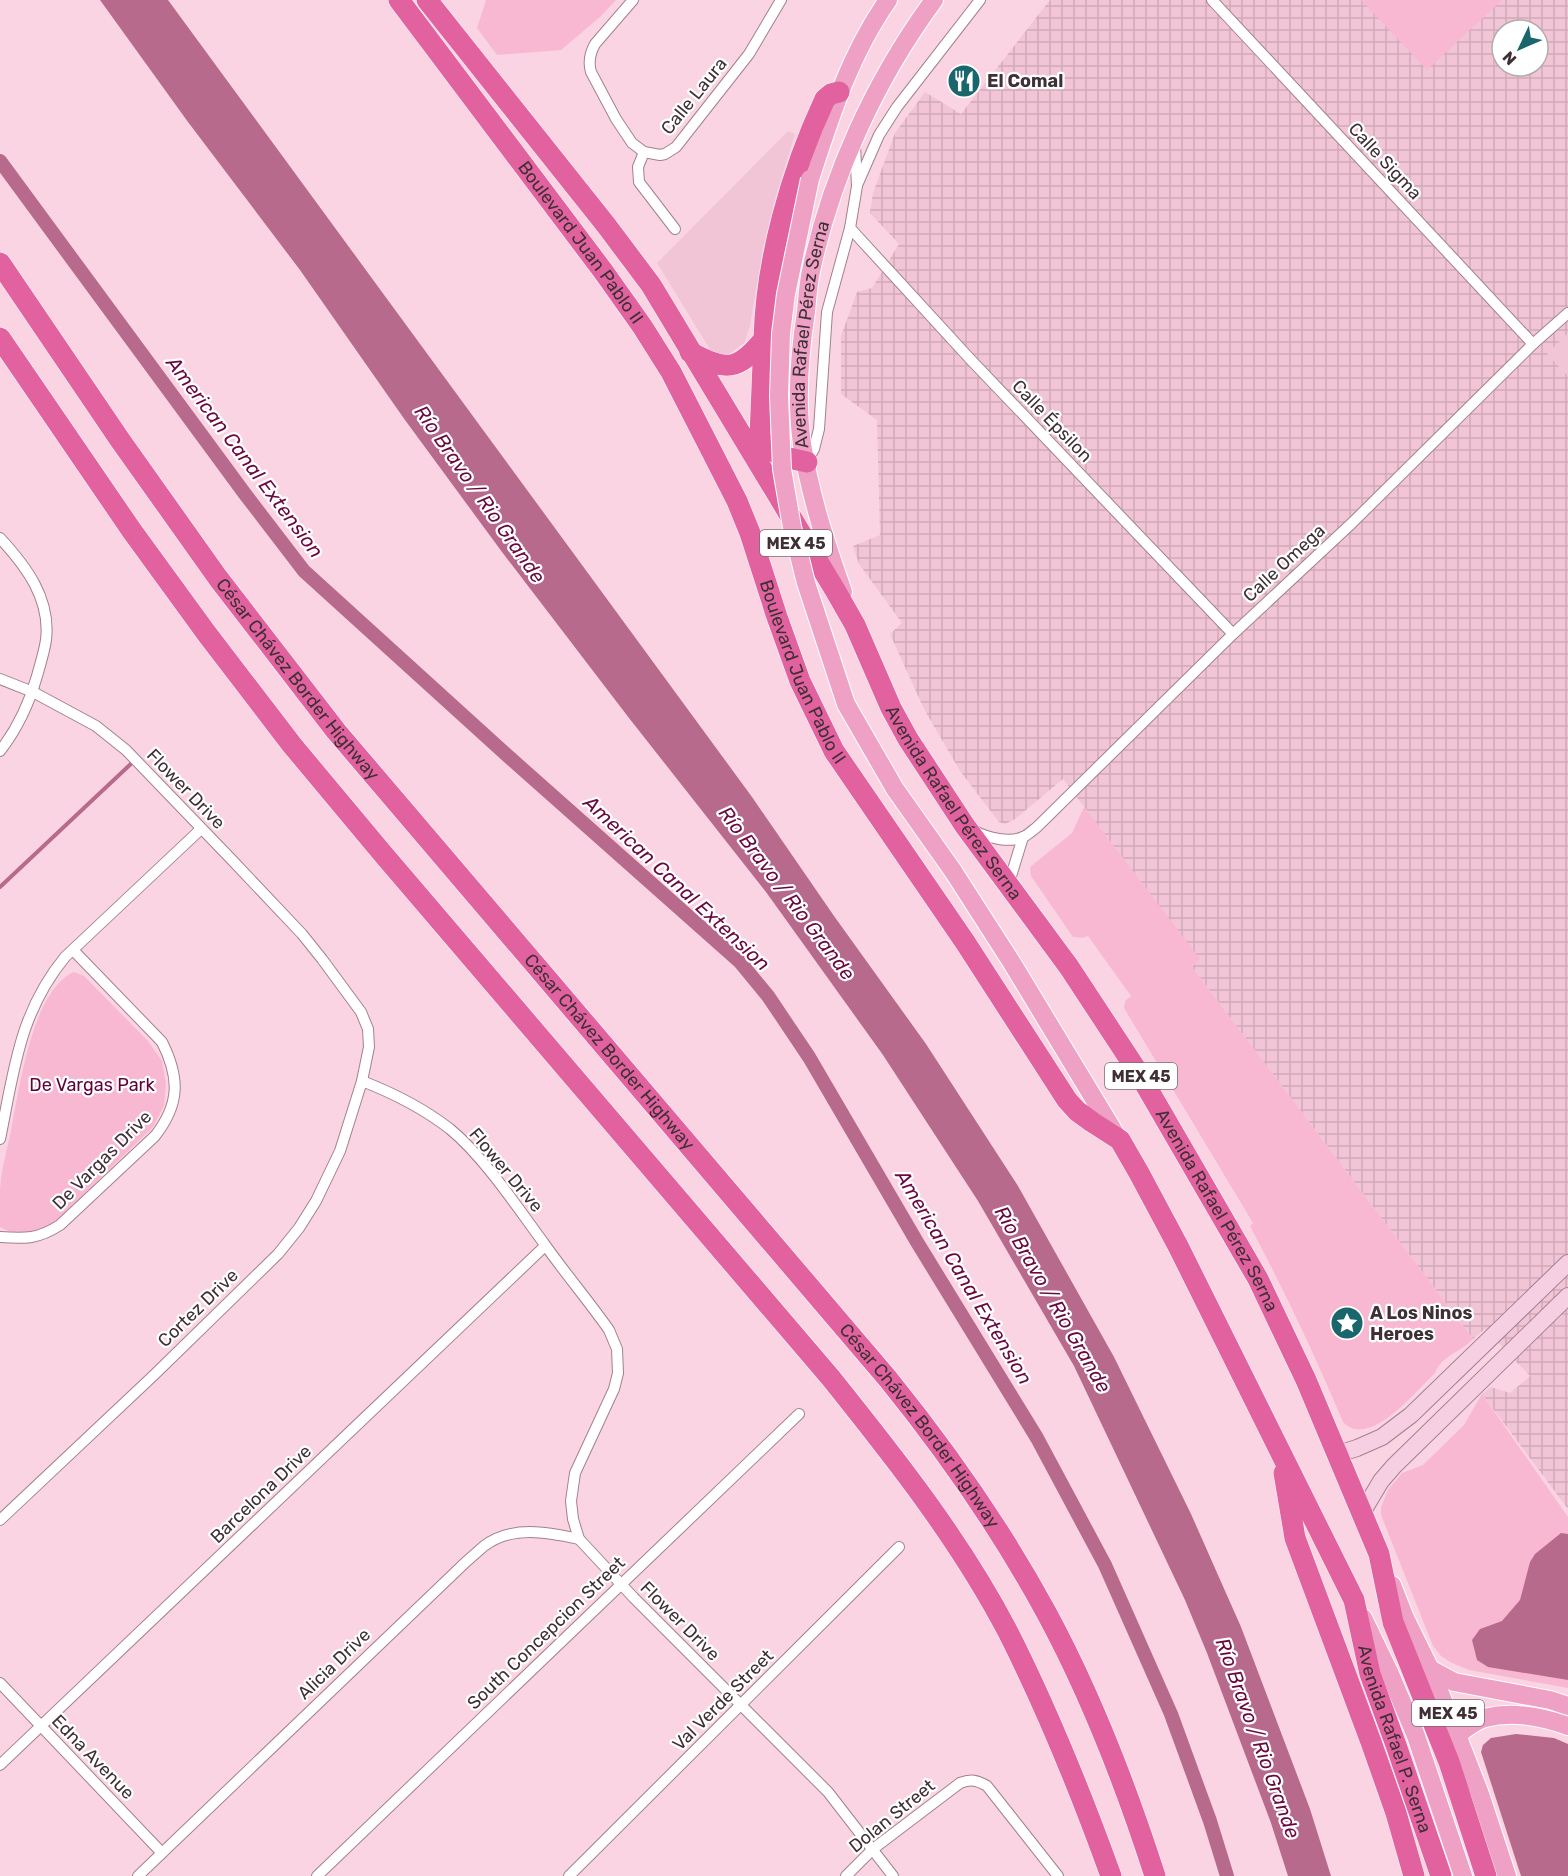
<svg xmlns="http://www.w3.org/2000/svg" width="1568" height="1876" font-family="Rubik,sans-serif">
	<defs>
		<pattern id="industrial-grid" width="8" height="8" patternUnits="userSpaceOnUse" patternTransform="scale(1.5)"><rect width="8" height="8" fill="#f2c5d6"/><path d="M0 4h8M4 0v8" fill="none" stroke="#d1aab8"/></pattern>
	</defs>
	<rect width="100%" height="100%" fill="#fbd4e3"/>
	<!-- built -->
	<g fill="#f2c5d6">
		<polygon points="788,131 795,134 775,199 763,248 750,326 744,343 722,359 711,351 657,263"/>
		<polygon points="1568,333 1568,376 1546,354"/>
	</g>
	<!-- industrial -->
	<path fill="url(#industrial-grid)" fill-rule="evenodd" d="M 1050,0 L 1568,0 L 1568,333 L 1547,354 L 1568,376 L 1568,1509 L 1482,1394 L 1491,1387 L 1510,1393 L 1530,1376 L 1485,1329 L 1473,1339 L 1192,967 L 1199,959 L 1063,779 L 1015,819 L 1005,824 L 999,822 L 960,771 L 924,709 L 890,634 L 902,623 L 859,564 L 853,546 L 880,535 L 877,420 L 841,394 L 841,336 L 857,292 L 872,288 L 899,244 L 870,213 L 873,193 L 895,133 L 925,92 L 961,114 ZM 1502,30 L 1538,30 L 1538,66 L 1502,66 Z"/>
	<!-- green -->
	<g fill="#f8b8d2">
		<polygon points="486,0 616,0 600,17 561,50 497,55 477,28"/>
		<polygon points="1361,0 1502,0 1427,70"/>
		<path d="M 1084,807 L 1200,959 L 1192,967 L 1473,1339 C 1461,1352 1441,1356 1435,1373 C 1416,1391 1369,1450 1343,1422 C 1315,1355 1284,1290 1250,1226 L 1253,1223 L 1124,1008 L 1125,1001 L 1131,996 L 1088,936 L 1082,938 L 1073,937 L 1031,876 L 1030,867 L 1072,833 Z"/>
		<path d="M 74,972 L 84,976 L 148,1041 L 162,1061 L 166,1084 L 164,1106 L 153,1127 L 54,1223 C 36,1232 18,1238 0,1227 C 0,1214 0,1202 0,1190 C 1,1170 7,1150 11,1131 C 19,1090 32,990 74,972 Z"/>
		<polygon points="1482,1394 1568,1517 1568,1688 1469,1670 1450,1662 1441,1656 1433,1646 1381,1515 1381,1507 1388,1490 1402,1473 1423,1465 1464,1425"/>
	</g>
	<!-- water -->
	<g fill="#b76a8c">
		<polygon points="100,0 168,0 752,797 834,916 926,1044 1018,1186 1114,1357 1191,1514 1241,1627 1310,1809 1331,1876 1288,1876 1271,1823 1207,1653 1185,1600 1074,1366 978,1201 883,1055 766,892 629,718 502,552 405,420 300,270 188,122"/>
		<polygon points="1561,1533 1568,1534 1568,1680 1488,1667 1477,1660 1472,1640 1480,1629 1502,1621 1520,1600 1530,1562 1535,1554"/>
		<polygon points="1516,1734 1554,1738 1568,1744 1568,1876 1521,1876 1481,1752 1483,1745 1491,1738"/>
	</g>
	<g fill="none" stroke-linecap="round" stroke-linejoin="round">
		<!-- stream -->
		<polyline stroke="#b76a8c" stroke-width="4" points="0,887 135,760"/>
		<!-- canal -->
		<polyline stroke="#b76a8c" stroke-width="14" points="0,161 245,494 304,571 509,757 740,962 768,996 809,1057 917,1242 1037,1438 1105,1565 1171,1714 1210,1821 1227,1876"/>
		<!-- street casing -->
		<g stroke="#a3808e" stroke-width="12">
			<g id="street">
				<path d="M 633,0 L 595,44 C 590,53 588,62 591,72 L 616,119 L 632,143 L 644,152 L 660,155 L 665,154 L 676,147 L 749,54 L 781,0"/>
				<polyline points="1212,0 1533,344"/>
				<polyline points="644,152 638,167 639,182 675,229"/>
				<polyline points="858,183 879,135 897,107 980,0"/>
				<polyline points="850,228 971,360 1233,634"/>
				<polyline points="807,462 814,449 819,429 827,312 850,228 857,186 855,145"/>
				<path d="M 0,538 C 26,566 51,599 46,640 C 44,653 40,665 37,676 C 29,704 18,728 0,751"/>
				<polyline points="0,679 33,692 96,726 126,750 232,860 302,934 322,959 361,1012 368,1029 369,1047 362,1081 340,1151 316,1201 299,1228 278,1254 154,1375 0,1520"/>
				<path d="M 973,830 C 987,838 1011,844 1025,836 C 1029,834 1033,830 1037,827 L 1233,634 L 1352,523 L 1533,344 L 1568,313"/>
				<polyline points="1008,886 1023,837"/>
				<path d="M 362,1081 C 393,1093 423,1108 450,1129 C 484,1157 517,1207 543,1242 C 564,1272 588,1300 609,1330 L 617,1349 L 618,1373 L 614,1389 L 575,1473 L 571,1501 L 573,1519 L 579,1539 L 634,1598 L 828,1792 L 893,1876"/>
				<path d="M 0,1139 C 14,1071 19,1013 65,957 L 201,829"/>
				<path d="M 0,1237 C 26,1239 38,1239 60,1225 L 155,1136 C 180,1104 180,1078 162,1042 L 73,950"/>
				<polyline points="0,1683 162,1853"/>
				<polyline points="0,1765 545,1246"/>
				<path d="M 138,1876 L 446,1581 C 458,1569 471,1557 484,1546 C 512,1525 547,1532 579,1539"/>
				<polyline points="317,1876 799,1414"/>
				<polyline points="569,1876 899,1547"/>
				<path d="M 846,1876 L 873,1849 L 960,1783 C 971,1779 977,1780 987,1786 L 1058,1876"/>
			</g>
		</g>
		<!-- secondary casing -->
		<g stroke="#a3808e" stroke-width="18">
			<g id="secondary">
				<polyline points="1338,1454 1357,1448 1382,1437 1411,1415 1568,1263"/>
				<polyline points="1362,1513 1381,1481 1394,1466 1568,1296"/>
			</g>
		</g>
		<!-- primary casing -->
		<g stroke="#fff" stroke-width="20">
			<g id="primary">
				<path d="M 810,179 C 830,117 850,54 888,0"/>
				<path id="s1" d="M 843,592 C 826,544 810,495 802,444 C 796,400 799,356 806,312 C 807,300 808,288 810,276 C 830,178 875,80 934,0"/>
				<polyline points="953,871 1012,963 1119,1140"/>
				<polyline points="1392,1585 1405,1618 1430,1669 1457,1735 1480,1794 1507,1876"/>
				<polyline points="1363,1618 1390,1674 1416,1736 1463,1876"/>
				<polyline points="1430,1669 1454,1682 1550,1700 1568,1706"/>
				<path d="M 1457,1735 C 1465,1729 1475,1721 1485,1718 C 1512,1711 1543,1717 1568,1726"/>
			</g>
		</g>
		<!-- highway casing -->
		<g stroke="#fff" stroke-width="22">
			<g id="highway">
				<path id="s2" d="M 399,0 L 603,271 L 642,326 L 671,372 L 737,501 L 750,533 L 777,617 L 800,681 L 834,751 L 965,942 L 1067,1100 L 1077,1111 L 1092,1122 L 1120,1140 L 1139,1173 L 1178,1246 L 1354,1600 L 1370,1674 L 1396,1745 L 1441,1876"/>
				<path id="s3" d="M 427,0 L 606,225 L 651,285 L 835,590 L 855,625 L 891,708 L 908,739 L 965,826 L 1069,967 L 1138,1072 L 1258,1279 L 1306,1380 L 1379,1554 L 1393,1622 L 1449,1762 L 1486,1876"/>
				<path id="s4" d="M 0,263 L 120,440 L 218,578 L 336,731 L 888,1379 C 947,1452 1001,1529 1046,1612 C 1091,1695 1126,1786 1155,1876"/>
				<path d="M 0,338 L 132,531 L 207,634 L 292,745 L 383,854 L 830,1377 C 895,1458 960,1540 1008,1632 C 1048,1711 1081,1793 1111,1876"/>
				<path d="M 764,339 L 760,436 C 768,455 788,458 807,462"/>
				<path d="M 690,352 C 726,372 738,371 764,339 C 766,259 791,172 825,99 L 831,94 L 839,92"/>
				<polyline points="1284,1473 1295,1538 1371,1742 1396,1813 1414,1876"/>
			</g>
		</g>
		<!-- street -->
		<use href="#street" stroke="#fff" stroke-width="10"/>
		<!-- secondary -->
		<use href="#secondary" stroke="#f6d0e2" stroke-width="16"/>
		<!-- primary -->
		<use href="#primary" stroke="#eea1c5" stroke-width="18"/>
		<!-- highway -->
		<use href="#highway" stroke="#e2629f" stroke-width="21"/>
		<!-- primary-bridge casing -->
		<g stroke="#fff" stroke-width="20" stroke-linecap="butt">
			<polyline id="primary-bridge" points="810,179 786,294 781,334 779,396 782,469 792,527 806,583 846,704 895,789 953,871"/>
		</g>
		<!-- primary-bridge -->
		<use href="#primary-bridge" stroke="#eea1c5" stroke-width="18"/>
	</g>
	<!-- icons -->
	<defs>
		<g id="restaurant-disc" transform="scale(1.725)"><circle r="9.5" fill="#19676d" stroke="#fff"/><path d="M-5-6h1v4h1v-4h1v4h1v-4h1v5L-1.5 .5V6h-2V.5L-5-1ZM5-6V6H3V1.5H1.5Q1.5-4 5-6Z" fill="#fff"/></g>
		<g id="sight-disc" transform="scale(1.725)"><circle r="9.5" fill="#19676d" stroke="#fff"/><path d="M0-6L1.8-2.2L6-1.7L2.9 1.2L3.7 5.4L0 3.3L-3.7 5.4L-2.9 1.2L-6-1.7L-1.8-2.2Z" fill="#fff"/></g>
	</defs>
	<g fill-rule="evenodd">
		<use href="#restaurant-disc" x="964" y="81"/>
		<use href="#sight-disc" x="1347" y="1323"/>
	</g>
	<g text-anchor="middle" stroke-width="4.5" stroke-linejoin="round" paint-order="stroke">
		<!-- shield labels -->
		<g fill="#fff" stroke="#796e72" stroke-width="1.5">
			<rect x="760" y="530" width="72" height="26" rx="4.5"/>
			<rect x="1105" y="1063" width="72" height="26" rx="4.5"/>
			<rect x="1412" y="1700" width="72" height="26" rx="4.5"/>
		</g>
		<g font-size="16" font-weight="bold" fill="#3f3036">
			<text x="796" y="549">MEX 45</text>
			<text x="1141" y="1082">MEX 45</text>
			<text x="1448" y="1719">MEX 45</text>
		</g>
		<!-- poi labels -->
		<g font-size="18" font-weight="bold" fill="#3f3036" stroke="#fff" text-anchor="start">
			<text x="987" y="87">El Comal</text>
			<text x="1370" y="1319">A Los Ninos<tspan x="1370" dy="21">Heroes</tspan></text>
		</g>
		<!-- street labels -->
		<g font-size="18" fill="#3f3036" stroke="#fff">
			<text transform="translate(694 96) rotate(-51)" y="6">Calle Laura</text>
			<text transform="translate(1385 161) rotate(47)" y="6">Calle Sigma</text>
			<text dy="6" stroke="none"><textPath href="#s2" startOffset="303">Boulevard Juan Pablo II</textPath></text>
			<text dy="6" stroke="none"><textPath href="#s1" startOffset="264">Avenida Rafael Pérez Serna</textPath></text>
			<text transform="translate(1052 421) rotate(46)" y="6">Calle Épsilon</text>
			<text transform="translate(1284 563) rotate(-43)" y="6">Calle Omega</text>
			<text dy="6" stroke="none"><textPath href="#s2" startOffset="789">Boulevard Juan Pablo II</textPath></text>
			<text dy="6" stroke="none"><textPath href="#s4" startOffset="512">César Chávez Border Highway</textPath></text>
			<text transform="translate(186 789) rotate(46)" y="6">Flower Drive</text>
			<text dy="6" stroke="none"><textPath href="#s3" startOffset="963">Avenida Rafael Pérez Serna</textPath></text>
			<text dy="6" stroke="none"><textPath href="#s4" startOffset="998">César Chávez Border Highway</textPath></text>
			<text transform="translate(102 1160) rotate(-45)" y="6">De Vargas Drive</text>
			<text transform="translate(506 1170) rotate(50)" y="6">Flower Drive</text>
			<text dy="6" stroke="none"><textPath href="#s3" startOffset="1449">Avenida Rafael Pérez Serna</textPath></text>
			<text transform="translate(198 1308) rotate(-44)" y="6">Cortez Drive</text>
			<text dy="6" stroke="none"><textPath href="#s4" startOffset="1484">César Chávez Border Highway</textPath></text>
			<text transform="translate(261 1494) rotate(-44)" y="6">Barcelona Drive</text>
			<text transform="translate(680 1621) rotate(45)" y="6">Flower Drive</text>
			<text transform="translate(546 1633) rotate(-44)" y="6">South Concepcion Street</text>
			<text transform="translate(334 1664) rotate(-44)" y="6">Alicia Drive</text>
			<text transform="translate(723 1700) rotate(-45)" y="6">Val Verde Street</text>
			<text dy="6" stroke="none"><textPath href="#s2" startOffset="2022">Avenida Rafael P. Serna</textPath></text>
			<text transform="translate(93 1757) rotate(46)" y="6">Edna Avenue</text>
			<text transform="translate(892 1816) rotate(-39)" y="6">Dolan Street</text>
		</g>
		<!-- park labels -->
		<g font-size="18" fill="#610039" stroke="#fff">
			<text x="92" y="1091">De Vargas Park</text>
		</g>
		<!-- water labels -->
		<g font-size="20" font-style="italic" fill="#6a0941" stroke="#fff">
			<text transform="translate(245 457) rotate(53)" y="7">American Canal Extension</text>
			<text transform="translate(480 494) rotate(55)" y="7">Río Bravo / Rio Grande</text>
			<text transform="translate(677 883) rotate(43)" y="7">American Canal Extension</text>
			<text transform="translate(787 893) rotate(53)" y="7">Río Bravo / Rio Grande</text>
			<text transform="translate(964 1277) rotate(59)" y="7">American Canal Extension</text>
			<text transform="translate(1053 1299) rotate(60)" y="7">Río Bravo / Rio Grande</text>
			<text transform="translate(1258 1738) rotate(70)" y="7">Río Bravo / Rio Grande</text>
		</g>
	</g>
	<!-- north arrow -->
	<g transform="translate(1520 48) rotate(226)"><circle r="28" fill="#ffffff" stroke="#b2acaf" stroke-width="1.5"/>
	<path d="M0-4.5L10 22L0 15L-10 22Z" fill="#19676d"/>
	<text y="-9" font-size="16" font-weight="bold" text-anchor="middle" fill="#3f3036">N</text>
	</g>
</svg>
